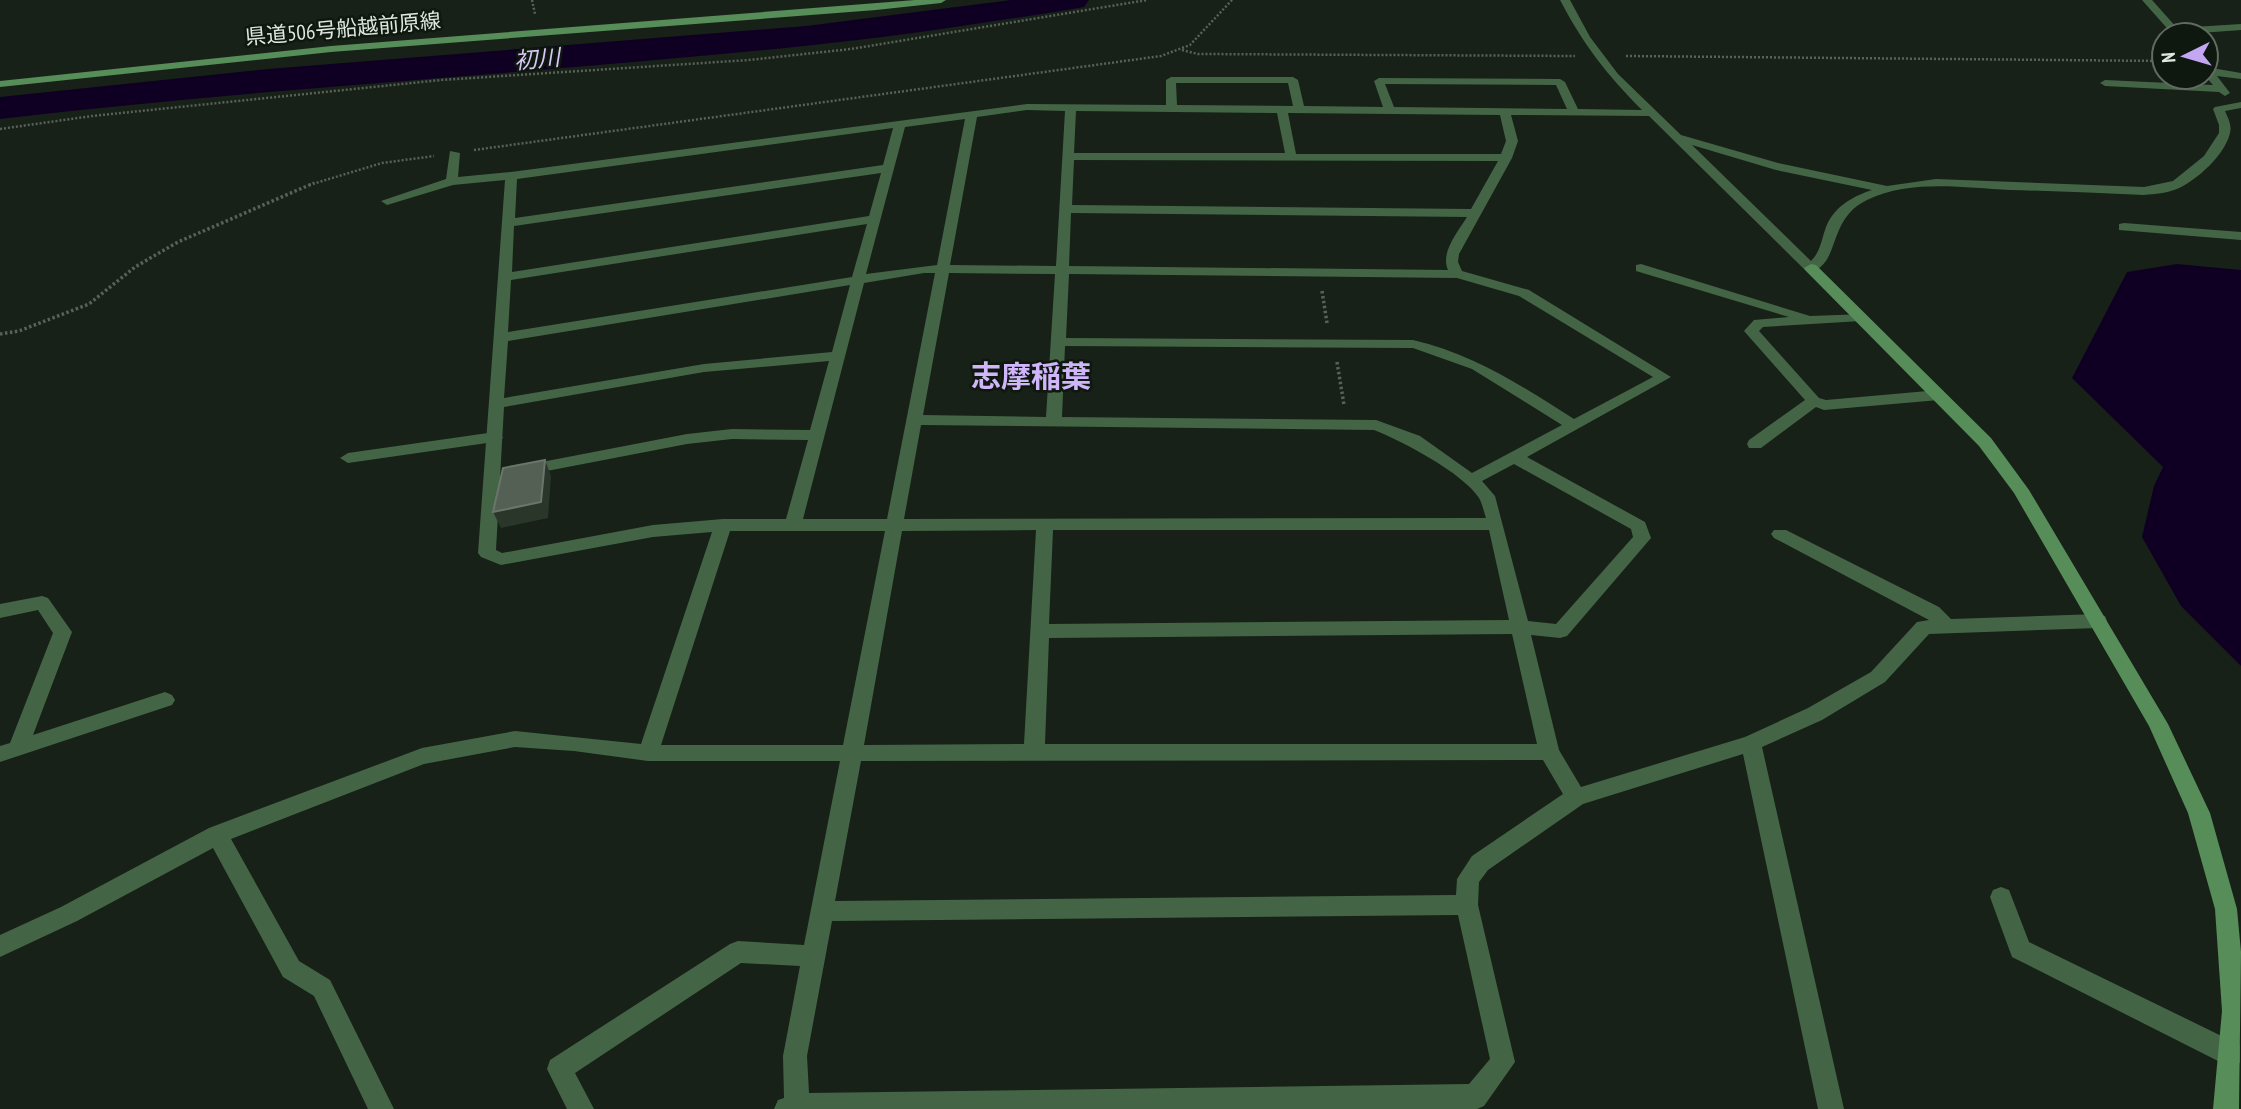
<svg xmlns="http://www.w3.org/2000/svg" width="2241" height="1109" font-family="'PT Sans Narrow','Noto Sans JP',sans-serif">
	<rect width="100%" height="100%" fill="#172117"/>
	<!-- water -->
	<polygon fill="#0f0023" points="2177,264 2241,270 2241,666 2181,606 2142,537 2154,486 2163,467 2072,378 2127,272"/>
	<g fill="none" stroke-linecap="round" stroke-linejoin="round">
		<!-- river -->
		<path fill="#0f0023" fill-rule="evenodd" d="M 1011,0 L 1089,0 L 1084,7 L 1073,9 C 984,23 894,37 804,46 C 537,74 268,87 0,119 L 0,97 L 268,69 L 806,26 Z"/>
		<!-- path-far1 -->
		<g stroke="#586258" stroke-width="2.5" stroke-dasharray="2 2" stroke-linecap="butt">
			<polyline points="532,0 535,14"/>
			<polyline points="1182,50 1198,54 1575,56"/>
			<polyline points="1626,56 2164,61"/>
			<polyline points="0,129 92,116 441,80 749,60 851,49 1147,0"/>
			<polyline points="474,150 1161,56 1190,45 1232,0"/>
			<polyline points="309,185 382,163 434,156"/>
		</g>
		<!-- path -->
		<g stroke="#586258" stroke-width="3.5" stroke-dasharray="2.5 2.5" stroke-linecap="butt">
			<polyline points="1322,291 1327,323"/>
			<polyline points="0,334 19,331 89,304 135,267 178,242 314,183"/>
			<polyline points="1337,362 1344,405"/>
		</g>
		<!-- lane -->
		<polygon fill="#436545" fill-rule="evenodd" points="495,432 503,437 501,441 348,463 340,458 348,453"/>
		<!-- street -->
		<g fill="#436545" fill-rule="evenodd">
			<path d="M 1560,0 L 1570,0 L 1590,37 L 1618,74 L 1681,135 L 1778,163 L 1887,186 L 1936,179 L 2144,187 L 2173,181 L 2204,156 L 2219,133 L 2219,125 L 2213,109 L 2215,107 L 2241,102 L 2241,108 L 2225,111 C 2228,118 2232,125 2230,133 C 2225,155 2197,180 2177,189 C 2167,193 2155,194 2144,195 C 2099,193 2055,191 2010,190 C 1964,188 1911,179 1867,200 C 1827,219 1841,263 1811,272 L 1806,271 L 1649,116 L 1511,115 L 1518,141 L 1512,158 L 1459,254 L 1458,262 L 1462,271 L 1529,290 L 1671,377 L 1527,457 L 1645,522 L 1651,538 L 1567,636 L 1560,638 L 1531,635 L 1559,750 L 1581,787 L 1745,737 L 1808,708 L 1871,672 L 1917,622 L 1929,620 L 1774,538 L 1771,534 L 1774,530 L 1786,530 L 1939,607 L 1951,619 L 2098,614 L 2105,616 L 2107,621 L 2105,626 L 2098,628 L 1929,634 L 1885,682 L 1822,720 L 1762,747 L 1844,1109 L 1818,1109 L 1743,754 L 1583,804 L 1488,870 L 1479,882 L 1478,905 L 1515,1062 L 1484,1106 L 1477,1109 L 774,1109 L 778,1100 L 784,1098 L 783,1056 L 800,966 L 741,963 L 575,1073 L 594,1109 L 567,1109 L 547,1069 L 550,1060 L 730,944 L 738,941 L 804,945 L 840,761 L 648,761 L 574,751 L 515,747 L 424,764 L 231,839 L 299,961 L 330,980 L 394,1109 L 368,1109 L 314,996 L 283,977 L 213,848 L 77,921 L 0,957 L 0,935 L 61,907 L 209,828 L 422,748 L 515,731 L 641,744 L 712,532 L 653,537 L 501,565 L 481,557 L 478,553 L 505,180 L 453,185 L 387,205 L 381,201 L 446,179 L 450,151 L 460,153 L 458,177 L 511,172 L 1027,104 L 1166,105 L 1166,80 L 1171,77 L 1293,77 L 1298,80 L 1304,106 L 1383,107 L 1374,81 L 1379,78 L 1560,79 L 1565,82 L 1578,109 L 1642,110 C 1607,75 1583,44 1560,0 ZM 1176,83 L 1288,83 L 1293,106 L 1177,105 ZM 1385,84 L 1556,85 L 1567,109 L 1394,107 ZM 1027,110 L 1065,111 L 1056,266 L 950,265 L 977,117 ZM 1076,111 L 1277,113 L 1285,153 L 1074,153 ZM 1288,113 L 1500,115 L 1506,141 L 1501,154 L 1296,154 ZM 965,119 L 937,265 L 866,274 L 905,127 ZM 893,128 L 883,165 L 515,218 L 517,179 ZM 1692,145 L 1776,170 L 1872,190 C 1851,197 1832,208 1825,230 C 1821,242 1820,252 1811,261 ZM 1074,160 L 1498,161 L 1471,209 L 1072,205 ZM 881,173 L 869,216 L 512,272 L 514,226 ZM 1071,213 L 1467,217 C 1458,232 1440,252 1448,270 L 1069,266 ZM 867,224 L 852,277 L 508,332 L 511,280 ZM 924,273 L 935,273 L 887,519 L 803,519 L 864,283 ZM 949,273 L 1055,274 L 1046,417 L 923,415 ZM 1069,274 L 1457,278 L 1519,296 L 1653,377 L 1574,419 C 1522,386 1474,354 1413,340 L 1066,338 ZM 850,285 L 832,352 L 704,364 L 504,398 L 508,341 ZM 1065,346 L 1413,348 L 1472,369 L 1562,425 L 1472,473 L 1420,436 L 1376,420 L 1062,417 ZM 829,361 L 810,430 L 732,429 L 687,434 L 526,465 L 518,470 L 526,475 L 687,444 L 732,439 L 808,440 L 786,519 L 723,519 L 653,525 L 502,553 L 496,550 L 504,407 L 704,372 ZM 921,425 L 1374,430 C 1402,441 1463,473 1479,498 C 1482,503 1484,512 1486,518 L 904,519 ZM 1514,464 L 1631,529 L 1633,537 L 1556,624 L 1528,621 L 1495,496 L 1482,481 ZM 1036,530 L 1024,744 L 864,745 L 902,531 ZM 1053,530 L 1489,530 L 1509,620 L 1049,624 ZM 730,531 L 885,531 L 843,745 L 661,745 ZM 1512,634 L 1537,744 L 1045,744 L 1049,638 ZM 1543,760 L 1563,794 L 1472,856 L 1457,879 L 1456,895 L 835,901 L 861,761 ZM 1458,915 L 1490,1059 L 1469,1084 L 809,1093 L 807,1056 L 832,921 Z"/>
			<polygon points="2142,0 2152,0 2177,28 2241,24 2241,30 2173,35"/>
			<polygon points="2206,67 2241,73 2241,79 2217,76 2230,93 2225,96 2219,92 2105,86 2100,83 2105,80 2213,85 2206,77"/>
			<polygon points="2124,223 2241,232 2241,240 2119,230 2119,224"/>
			<polygon points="1641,264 1810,316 1866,314 1866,320 1861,321 1763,327 1759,331 1819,398 1826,400 1939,390 1947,395 1939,400 1824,410 1816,407 1761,448 1749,448 1747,444 1749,440 1805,400 1744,331 1754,320 1789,317 1636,271 1636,265"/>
			<polygon points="42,596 48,598 72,632 33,735 165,692 172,695 175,700 172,705 0,762 0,746 10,743 53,633 38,610 0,618 0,604"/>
			<polygon points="2001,887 2009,890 2029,942 2240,1045 2240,1063 2231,1066 2222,1063 2012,957 1990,897 1993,890"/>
		</g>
		<!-- secondary -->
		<g fill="#568d59" fill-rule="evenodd">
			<polygon points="915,0 946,0 941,3 876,10 331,52 0,87 0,81 331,46"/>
			<polygon points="1811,264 1816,265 1991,438 2029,490 2168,724 2210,813 2237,909 2241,952 2239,1109 2213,1109 2222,1011 2215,909 2188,813 2149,726 2014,493 1979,446 1806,271 1804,268"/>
		</g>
	</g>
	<!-- shaded-wall -->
	<polygon fill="#2b362b" points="545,460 551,476 548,518 501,528 493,512"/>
	<!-- building -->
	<polygon fill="#556055" stroke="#6b756b" stroke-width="2" points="545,460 541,502 493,512 503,468"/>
	<g text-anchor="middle" stroke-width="5" stroke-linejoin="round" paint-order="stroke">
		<!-- far-street labels -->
		<g font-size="21" fill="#dfe7df" stroke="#0e180e">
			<text transform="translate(343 29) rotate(-5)" y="7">県道506号船越前原線</text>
		</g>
		<!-- far-water labels -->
		<g font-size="23" font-style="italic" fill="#d8c7f7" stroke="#0e180e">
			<text transform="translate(537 59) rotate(-5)" y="8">初川</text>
		</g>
		<!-- quarter labels -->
		<g font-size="30" font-weight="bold" fill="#cfb5fa" stroke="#0e180e">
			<text x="1031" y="387">志摩稲葉</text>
		</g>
	</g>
	<!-- north arrow -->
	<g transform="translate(2185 56) rotate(265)"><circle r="33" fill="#0e180e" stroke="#626b62" stroke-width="2"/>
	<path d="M0-5L12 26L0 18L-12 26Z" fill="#c3a7f2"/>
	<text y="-10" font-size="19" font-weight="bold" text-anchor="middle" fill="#dfe7df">N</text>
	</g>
</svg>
